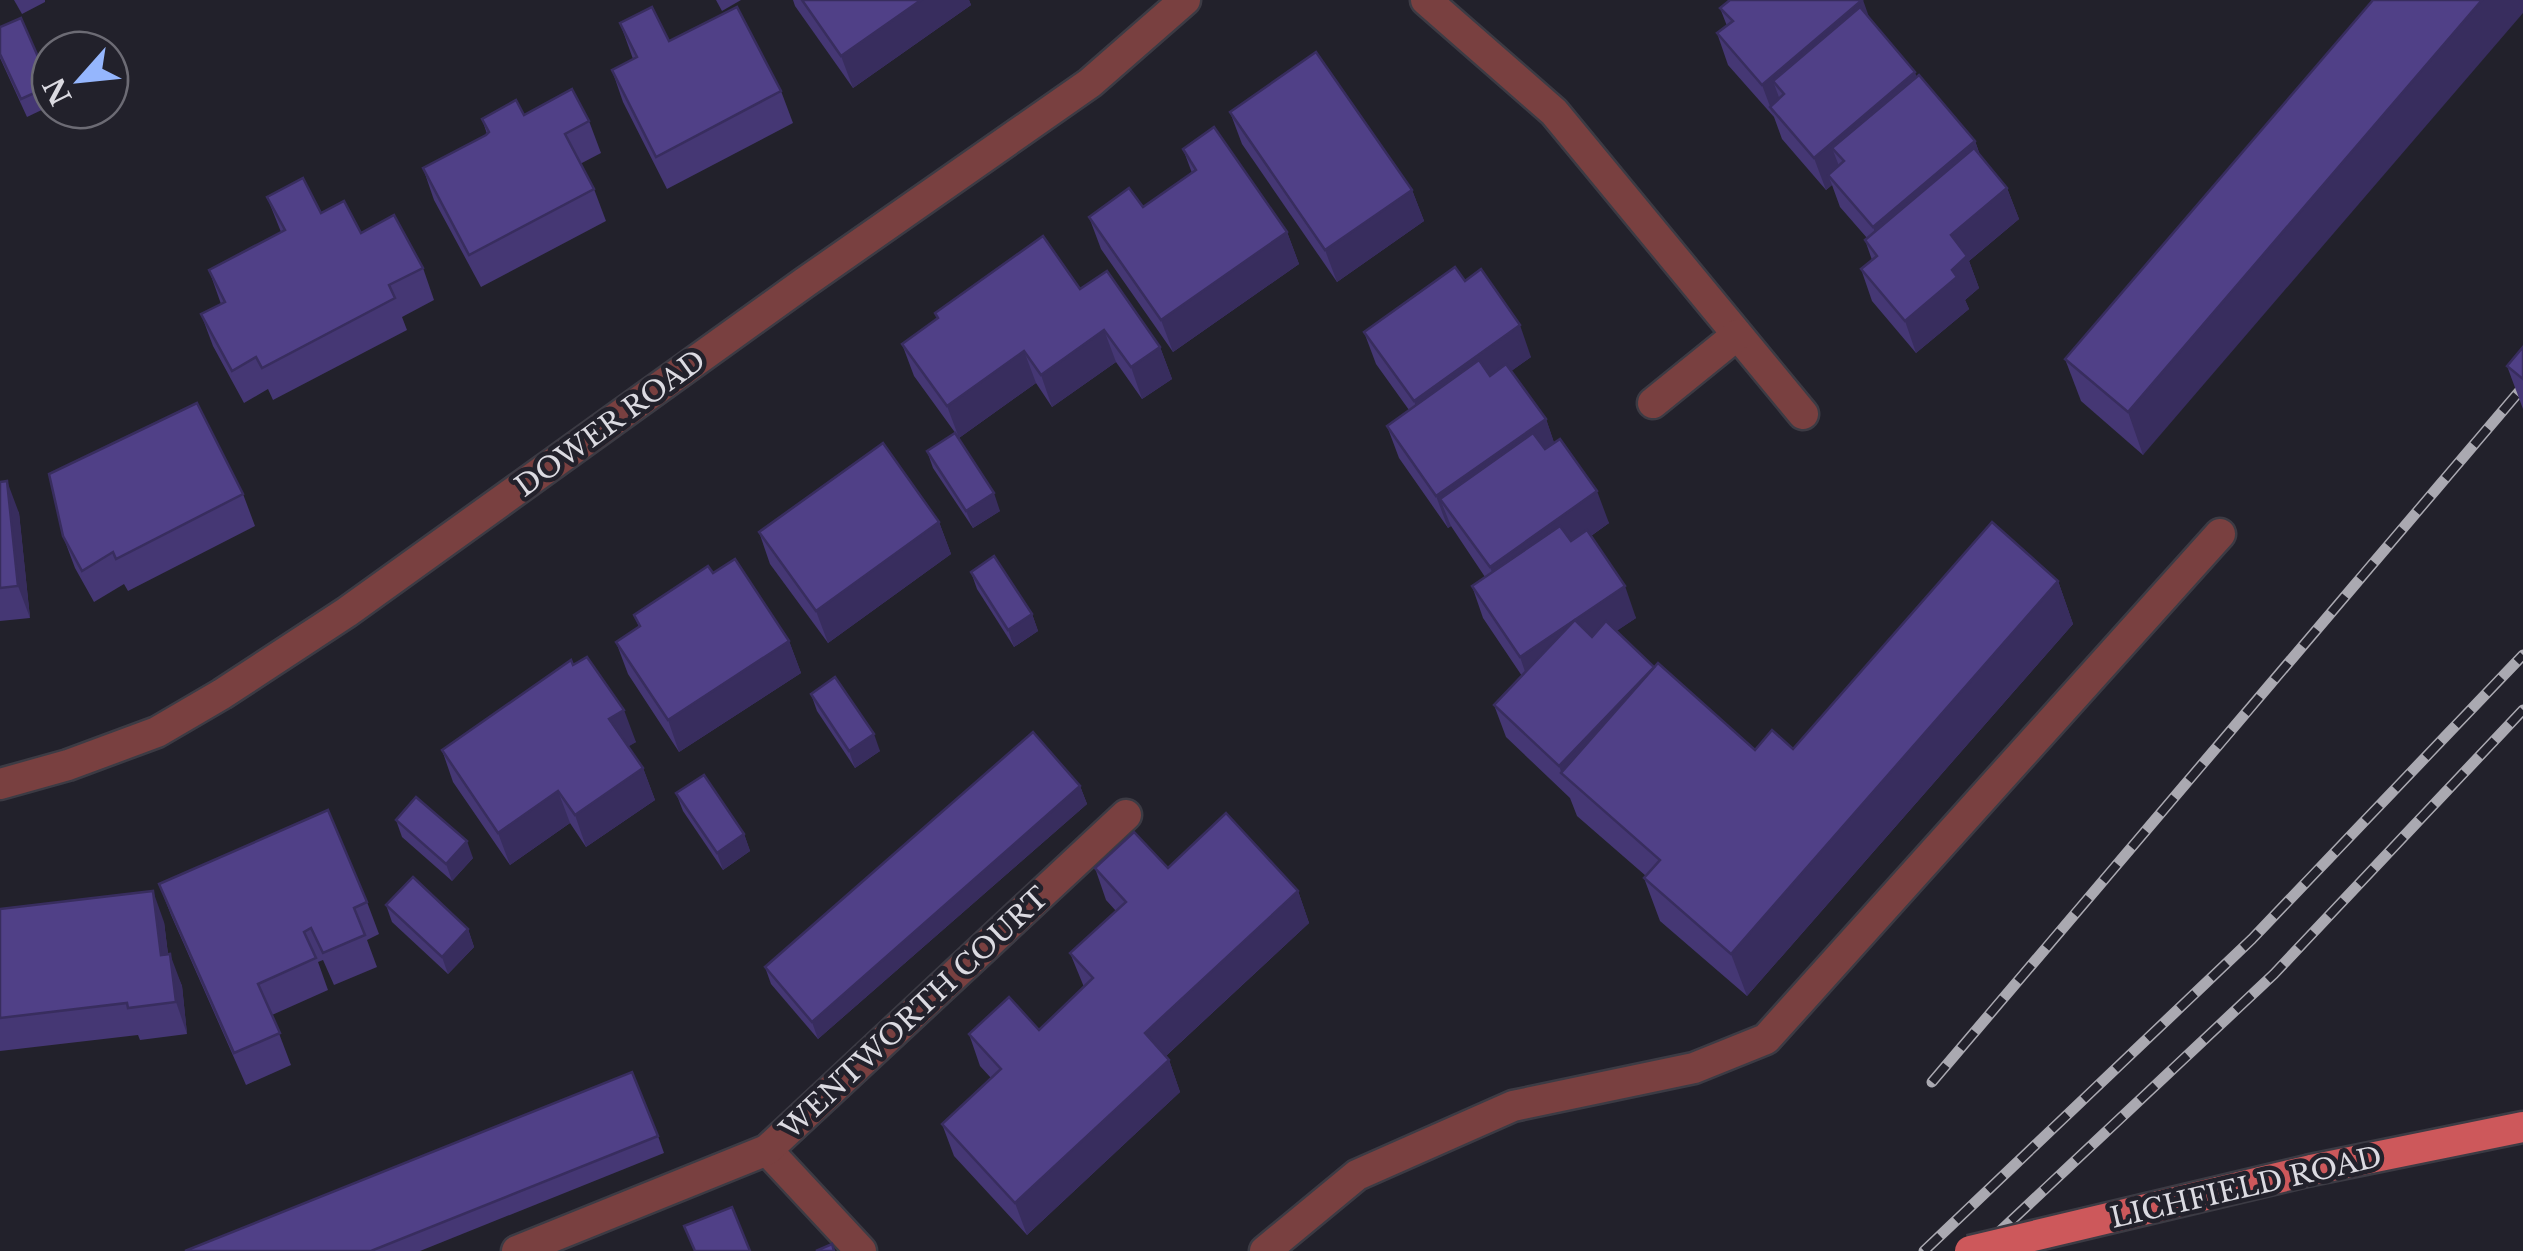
<svg xmlns="http://www.w3.org/2000/svg" width="2523" height="1251" font-family="'Libre Baskerville',serif">
	<rect width="100%" height="100%" fill="#22212b"/>
	<g fill="none" stroke-linecap="round" stroke-linejoin="round">
		<!-- service casing -->
		<g stroke="#3c3b44" stroke-width="35">
			<g id="service">
				<polyline points="767,1150 861,1251"/>
				<polyline points="517,1251 767,1150 1126,815"/>
			</g>
		</g>
		<!-- minor casing -->
		<g stroke="#3c3b44" stroke-width="35">
			<g id="minor">
				<polyline points="1426,0 1554,112 1803,414"/>
				<polyline points="1653,403 1737,335"/>
				<polyline points="0,784 68,765 157,732 222,694 347,612 804,283 1090,83 1185,0"/>
				<polyline points="1265,1251 1357,1175 1513,1106 1694,1068 1766,1039 2220,534"/>
			</g>
		</g>
		<!-- primary casing -->
		<g stroke="#3c3b44" stroke-width="35">
			<polyline id="primary" points="2311,1170 2523,1127"/>
		</g>
		<!-- service -->
		<use href="#service" stroke="#794040" stroke-width="30"/>
		<!-- minor -->
		<use href="#minor" stroke="#794040" stroke-width="30"/>
		<!-- primary -->
		<use href="#primary" stroke="#cd585b" stroke-width="30"/>
		<!-- rail casing -->
		<g stroke="#aaa9b1" stroke-width="11">
			<g id="rail">
				<polyline points="1932,1082 2523,387"/>
				<polyline points="1924,1251 2252,939 2523,655"/>
				<polyline points="1979,1251 2274,974 2523,710"/>
			</g>
		</g>
		<!-- rail -->
		<use href="#rail" stroke="#22212b" stroke-width="8" stroke-dasharray="22" stroke-linecap="butt"/>
		<!-- primary-bridge casing -->
		<g stroke="#3c3b44" stroke-width="35" stroke-linecap="butt">
			<polyline id="primary-bridge" points="1970,1251 2311,1170"/>
		</g>
		<!-- primary-bridge -->
		<use href="#primary-bridge" stroke="#cd585b" stroke-width="30"/>
	</g>
	<!-- wall -->
	<g fill="#453774">
		<polygon points="14,0 45,0 45,2 22,14"/>
		<polygon points="716,0 741,0 722,11"/>
		<polygon points="793,0 969,0 971,5 853,88 795,6"/>
		<polygon points="2373,0 2143,455 2081,401 2065,359"/>
		<polygon points="1720,8 1870,20 1916,77 1975,141 1980,155 2007,188 2019,219 1969,261 1979,288 1965,300 1969,309 1916,353 1872,301 1861,269 1872,260 1865,240 1867,238 1840,207 1832,185 1826,190 1782,139 1774,117 1728,65 1717,33 1727,26"/>
		<polygon points="620,23 669,41 781,91 793,123 667,189 623,102 612,70 633,59"/>
		<polygon points="0,27 50,84 50,106 27,117 0,58"/>
		<polygon points="1230,112 1412,190 1424,221 1337,282 1242,144"/>
		<polygon points="524,115 589,121 601,153 580,164 594,189 606,221 481,287 434,200 423,168 487,134 482,119"/>
		<polygon points="1183,149 1287,232 1299,264 1173,352 1101,249 1089,217 1143,207 1192,173"/>
		<polygon points="267,197 321,213 423,268 434,300 402,317 407,330 273,400 268,389 244,403 213,346 201,314 221,304 209,270 281,232"/>
		<polygon points="1465,281 1531,357 1511,371 1546,419 1554,443 1609,523 1591,536 1636,618 1616,631 1654,667 1755,750 1793,749 2058,581 2073,624 1747,996 1660,921 1644,878 1646,876 1577,816 1570,798 1506,737 1494,705 1522,676 1483,618 1472,586 1485,577 1451,526 1448,528 1399,458 1387,426 1409,410 1376,364 1364,332"/>
		<polygon points="1080,289 1160,347 1172,379 1142,399 1116,362 1052,407 1036,383 959,438 914,376 902,344"/>
		<polygon points="2523,347 2523,409 2507,366"/>
		<polygon points="927,451 1000,511 973,528 933,468"/>
		<polygon points="0,482 19,513 30,618 0,621"/>
		<polygon points="243,494 255,526 128,591 124,584 94,602 75,568 63,536"/>
		<polygon points="939,522 951,554 828,643 770,564 759,532"/>
		<polygon points="971,572 1032,614 1038,631 1014,647 977,589"/>
		<polygon points="713,573 789,641 801,673 679,752 628,674 616,642 639,627 634,615"/>
		<polygon points="573,665 636,742 628,746 643,768 655,800 586,847 570,823 510,865 453,782 442,750"/>
		<polygon points="811,694 880,751 855,768 817,711"/>
		<polygon points="1080,786 1087,804 818,1039 771,984 765,967"/>
		<polygon points="676,793 744,834 750,851 723,870 683,811"/>
		<polygon points="396,820 473,858 452,881 402,837"/>
		<polygon points="1095,868 1168,868 1298,891 1309,923 1166,1056 1169,1060 1180,1092 1027,1235 954,1156 942,1124 991,1078 980,1066 969,1034 1039,1030 1084,987 1070,953 1116,911 1106,900"/>
		<polygon points="159,884 367,902 379,934 367,940 377,967 334,985 323,960 318,962 328,990 272,1015 291,1065 246,1085 171,915"/>
		<polygon points="386,905 468,929 474,947 448,974 392,922"/>
		<polygon points="0,909 164,922 168,954 182,986 187,1034 140,1040 138,1035 0,1051"/>
		<polygon points="658,1136 664,1153 420,1251 185,1251"/>
	</g>
	<!-- shaded-wall -->
	<g fill="#382d5e">
		<polygon points="921,0 969,0 971,5 853,88 841,56"/>
		<polygon points="1863,0 1874,31 1784,94 1773,81 1783,108 1770,107 1774,117 1762,85"/>
		<polygon points="2482,0 2523,0 2523,13 2143,455 2128,412"/>
		<polygon points="1915,72 1926,104 1844,161 1832,148 1843,176 1828,175 1832,185 1826,190 1814,158"/>
		<polygon points="1975,141 1986,173 1885,259 1873,227"/>
		<polygon points="2007,188 2019,219 1969,261 1979,288 1965,300 1969,309 1916,353 1905,321 1952,270 1951,235"/>
		<polygon points="1412,190 1424,221 1337,282 1325,250"/>
		<polygon points="1287,232 1299,264 1173,352 1161,320"/>
		<polygon points="1520,325 1531,357 1426,433 1414,401"/>
		<polygon points="1104,330 1116,362 1052,407 1041,375"/>
		<polygon points="1160,347 1172,379 1142,399 1131,367"/>
		<polygon points="1024,351 1036,383 959,438 947,406"/>
		<polygon points="1546,419 1557,451 1440,499 1451,526 1448,528 1436,496"/>
		<polygon points="7,481 19,513 30,618 18,586"/>
		<polygon points="1597,491 1609,523 1502,599 1490,567"/>
		<polygon points="994,493 1000,511 973,528 966,511"/>
		<polygon points="939,522 951,554 828,643 816,611"/>
		<polygon points="2058,581 2073,624 1747,996 1731,954"/>
		<polygon points="1625,586 1636,618 1531,689 1520,657"/>
		<polygon points="1032,614 1038,631 1014,647 1008,630"/>
		<polygon points="789,641 801,673 679,752 668,720"/>
		<polygon points="1654,667 1562,774 1559,766"/>
		<polygon points="624,710 636,742 621,751 609,719"/>
		<polygon points="874,734 880,751 855,768 849,751"/>
		<polygon points="643,768 655,800 586,847 575,815"/>
		<polygon points="1080,786 1087,804 818,1039 812,1022"/>
		<polygon points="558,791 570,823 510,865 498,833"/>
		<polygon points="744,834 750,851 723,870 717,853"/>
		<polygon points="467,841 473,858 452,881 446,864"/>
		<polygon points="153,891 164,922 172,987 161,955"/>
		<polygon points="1298,891 1309,923 1156,1065 1145,1033"/>
		<polygon points="468,929 474,947 448,974 442,957"/>
		<polygon points="170,954 182,986 187,1034 176,1002"/>
		<polygon points="1169,1060 1180,1092 1027,1235 1015,1203"/>
	</g>
	<!-- building -->
	<g fill="#504087" stroke="#382d5e" stroke-width="2.5">
		<polygon points="802,0 921,0 841,56"/>
		<polygon points="1730,0 1862,0 1762,85 1717,33 1733,21 1720,8"/>
		<polygon points="2373,0 2482,0 2128,412 2065,359"/>
		<polygon points="652,7 669,41 737,7 781,91 656,157 612,70 637,57 620,23"/>
		<polygon points="1860,7 1915,72 1814,158 1770,107 1784,94 1773,81"/>
		<polygon points="21,18 50,84 50,86 21,99 0,54 0,27"/>
		<polygon points="1316,52 1412,190 1325,250 1230,112"/>
		<polygon points="1919,75 1975,141 1873,227 1828,175 1844,161 1832,148"/>
		<polygon points="572,89 589,121 565,134 594,189 469,255 423,168 486,135 489,132 482,119 516,100 524,115"/>
		<polygon points="1214,127 1287,232 1161,320 1089,217 1129,188 1143,207 1196,170 1183,149"/>
		<polygon points="1974,148 2007,188 1951,235 1967,256 1952,270 1957,277 1905,321 1861,269 1877,256 1865,240"/>
		<polygon points="303,178 321,213 344,201 361,233 394,215 423,268 389,285 395,298 262,368 256,357 232,371 201,314 225,302 209,270 285,230 267,197"/>
		<polygon points="1043,236 1080,289 1107,271 1160,347 1131,367 1104,330 1041,375 1024,351 947,406 902,344 938,318 935,313"/>
		<polygon points="1455,267 1465,281 1481,269 1520,325 1414,401 1364,332"/>
		<polygon points="2523,347 2523,379 2507,366"/>
		<polygon points="1479,360 1490,376 1506,364 1546,419 1436,496 1387,426"/>
		<polygon points="197,403 243,494 116,559 113,552 82,571 63,536 49,474"/>
		<polygon points="955,433 994,493 966,511 927,451"/>
		<polygon points="1533,433 1545,449 1560,439 1597,491 1490,567 1440,499"/>
		<polygon points="883,443 939,522 816,611 759,532"/>
		<polygon points="7,481 18,586 0,588 0,482"/>
		<polygon points="1992,522 2058,581 1731,954 1644,878 1660,860 1561,773 1658,663 1755,750 1772,730 1793,749"/>
		<polygon points="1560,526 1571,541 1587,530 1625,586 1520,657 1472,586"/>
		<polygon points="994,556 1032,614 1008,630 971,572"/>
		<polygon points="735,559 789,641 668,720 616,642 640,626 634,615 708,566 713,573"/>
		<polygon points="1575,620 1592,637 1606,621 1654,667 1559,766 1494,705"/>
		<polygon points="587,657 624,710 609,719 643,768 575,815 558,791 498,833 442,750 571,660 573,665"/>
		<polygon points="835,677 874,734 849,751 811,694"/>
		<polygon points="1033,732 1080,786 812,1022 765,967"/>
		<polygon points="704,775 744,834 717,853 676,793"/>
		<polygon points="416,797 467,841 446,864 396,820"/>
		<polygon points="328,810 367,902 354,908 365,935 323,953 311,928 304,932 316,958 258,984 280,1033 234,1053 159,884"/>
		<polygon points="1226,813 1298,891 1145,1033 1169,1060 1015,1203 942,1124 1001,1069 969,1034 1009,997 1039,1030 1093,978 1070,953 1126,902 1095,868 1134,832 1168,868"/>
		<polygon points="413,877 468,929 442,957 386,905"/>
		<polygon points="153,891 161,955 170,954 176,1002 128,1008 127,1003 0,1018 0,909"/>
		<polygon points="632,1072 658,1136 371,1251 185,1251"/>
		<polygon points="732,1207 750,1251 695,1251 684,1226"/>
		<polygon points="832,1244 834,1251 816,1251"/>
	</g>
	<g text-anchor="middle" stroke-width="9" stroke-linejoin="round" paint-order="stroke">
		<!-- street labels -->
		<g font-size="28" fill="#dbdae1" stroke="#22212b">
			<text transform="translate(610 423) rotate(-36)" y="10">DOWER ROAD</text>
			<text transform="translate(914 1013) rotate(-43)" y="10">WENTWORTH COURT</text>
			<text transform="translate(2246 1187) rotate(-13)" y="10">LICHFIELD ROAD</text>
		</g>
	</g>
	<!-- north arrow -->
	<g transform="translate(80 80) rotate(243)"><circle r="48" fill="#22212b" stroke="#6c6b74" stroke-width="2.5"/>
	<path d="M0-8L18 38L0 25L-18 38Z" fill="#95b6fd"/>
	<text y="-15" font-size="28" font-weight="bold" text-anchor="middle" fill="#dbdae1">N</text>
	</g>
</svg>
